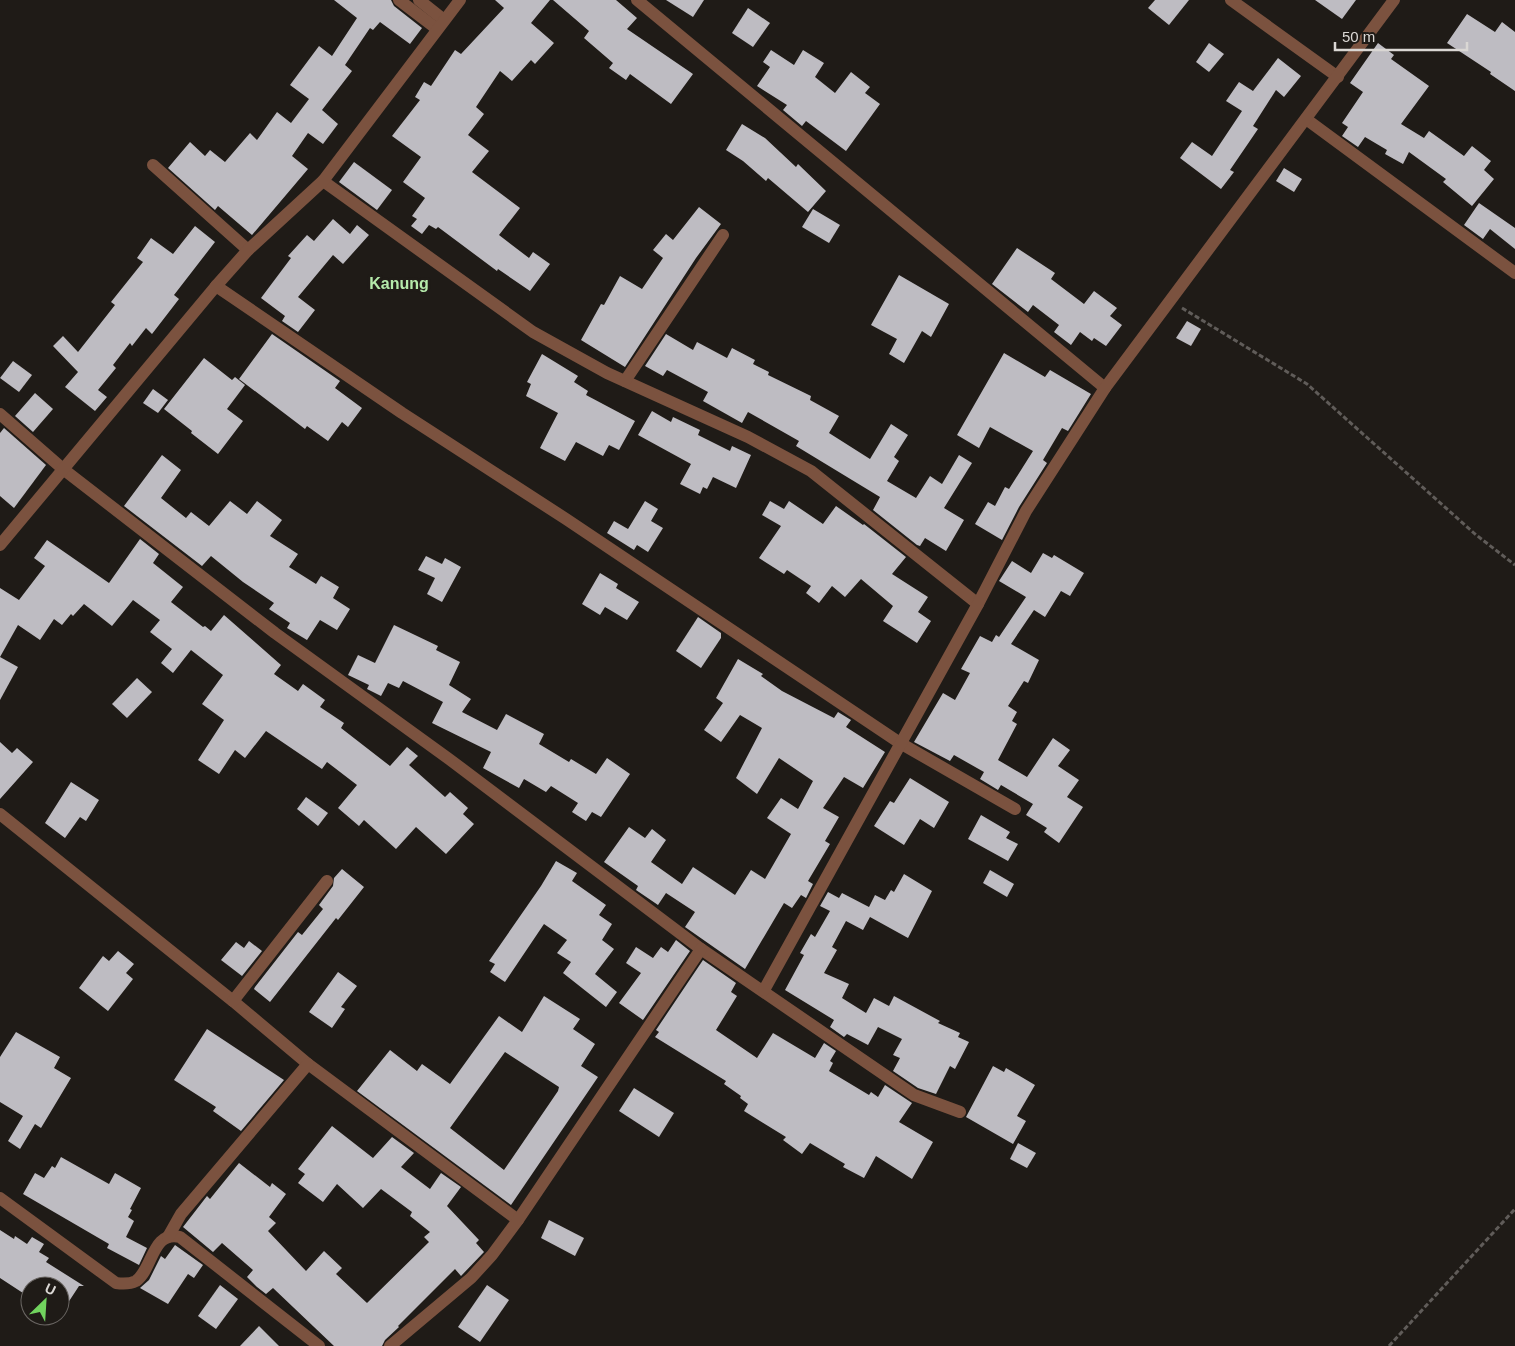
<svg xmlns="http://www.w3.org/2000/svg" width="1515" height="1346" font-family="Arial,sans-serif">
	<rect width="100%" height="100%" fill="#1f1b17"/>
	<!-- building -->
	<g fill="#bebcc2" fill-rule="evenodd">
		<polygon points="334,0 391,0 394,6 422,28 410,44 380,22 373,30 370,28 345,65 352,71 322,110 338,124 323,144 308,133 292,156 308,169 252,235 218,206 215,210 168,168 190,142 205,156 210,150 225,162 250,133 257,140 277,112 291,123 309,99 290,85 319,46 332,56 357,18"/>
		<polygon points="495,0 550,0 531,23 554,43 535,64 531,60 512,81 500,71 476,107 484,114 468,135 489,151 472,172 520,208 499,235 529,258 533,252 550,264 530,291 498,269 497,271 438,227 436,229 429,225 422,234 411,226 417,219 412,216 425,198 403,182 421,157 392,136 420,100 415,97 424,82 431,86 455,50 461,54 504,8"/>
		<polygon points="553,0 616,0 637,18 627,29 693,74 671,104 630,74 626,80 609,68 613,63 584,38 589,31"/>
		<polygon points="666,0 704,0 693,17"/>
		<polygon points="1155,0 1189,0 1169,25 1148,8"/>
		<polygon points="1315,0 1356,0 1342,19"/>
		<polygon points="748,8 770,23 753,47 732,33"/>
		<polygon points="1467,14 1495,32 1502,22 1515,32 1515,91 1490,74 1491,72 1447,43"/>
		<polygon points="1209,43 1224,54 1209,72 1196,62"/>
		<polygon points="1378,43 1394,55 1391,59 1429,86 1401,124 1424,138 1429,131 1464,156 1472,146 1491,161 1484,170 1494,179 1472,206 1443,182 1446,179 1409,152 1403,164 1385,154 1387,150 1365,137 1358,147 1342,136 1348,127 1342,123 1363,92 1350,83"/>
		<polygon points="771,50 794,65 803,50 824,63 815,77 835,93 851,72 870,87 865,93 880,104 846,151 806,121 802,126 783,110 787,105 757,86 770,67 763,62"/>
		<polygon points="1278,58 1301,76 1284,97 1276,90 1253,126 1258,129 1230,170 1234,172 1221,189 1180,158 1192,142 1212,156 1242,111 1226,101 1239,82 1253,91"/>
		<polygon points="742,124 765,138 796,167 798,164 826,191 808,212 768,178 766,181 743,161 726,150"/>
		<polygon points="354,162 392,190 377,210 339,182"/>
		<polygon points="1284,168 1302,179 1294,192 1276,181"/>
		<polygon points="1479,203 1515,228 1515,249 1490,229 1483,239 1464,225"/>
		<polygon points="699,207 721,224 696,258 625,367 581,340 601,304 604,305 620,276 642,289 663,258 653,250 666,234 673,240"/>
		<polygon points="813,209 840,225 829,243 802,227"/>
		<polygon points="333,219 350,234 357,225 369,235 343,264 333,255 298,297 315,310 298,332 282,321 285,316 261,298 291,258 288,256 307,235 314,241"/>
		<polygon points="195,226 215,242 174,295 179,299 152,334 146,328 132,346 130,343 113,365 116,368 98,390 107,397 95,411 65,387 78,372 53,346 63,336 78,352 115,305 111,302 143,262 137,258 151,238 173,254"/>
		<polygon points="1017,248 1055,273 1051,279 1084,304 1094,291 1117,308 1110,316 1122,325 1106,346 1094,338 1092,341 1080,332 1071,345 1054,332 1059,325 1033,305 1028,312 992,284"/>
		<polygon points="899,275 949,304 931,337 922,331 904,363 889,354 897,339 871,325"/>
		<polygon points="1187,321 1201,329 1191,346 1176,338"/>
		<polygon points="272,334 340,381 335,388 362,408 348,427 342,422 328,441 307,426 305,429 239,379"/>
		<polygon points="666,334 693,350 697,342 727,358 732,348 755,360 753,364 769,372 768,375 811,396 810,400 839,416 829,433 870,459 891,424 908,435 894,457 899,461 887,481 916,498 930,476 942,484 959,455 972,463 944,508 964,520 946,551 925,538 920,546 917,545 873,510 880,497 796,446 799,441 748,412 742,423 703,401 708,392 667,370 663,376 645,366"/>
		<polygon points="1004,353 1045,377 1050,370 1091,394 1068,431 1062,428 1043,460 1047,463 1019,507 1002,540 975,524 988,502 995,506 1005,487 1009,489 1033,451 990,427 979,448 957,435"/>
		<polygon points="542,354 578,376 574,382 588,391 586,395 635,421 619,450 609,445 603,456 576,442 565,461 540,448 558,413 526,396 531,384 527,382"/>
		<polygon points="204,358 232,380 235,377 245,385 227,409 243,421 218,454 191,433 192,431 164,409"/>
		<polygon points="13,361 32,375 19,392 0,378"/>
		<polygon points="153,389 168,400 158,413 143,403"/>
		<polygon points="35,393 53,409 33,432 15,416"/>
		<polygon points="652,411 671,422 673,417 700,430 698,435 730,451 732,446 751,455 736,488 713,477 707,489 703,487 700,494 680,484 691,464 638,435"/>
		<polygon points="4,428 46,465 14,508 0,496 0,433"/>
		<polygon points="162,455 181,470 161,498 186,518 191,512 209,526 230,501 247,514 257,501 282,520 270,536 298,554 289,567 316,584 321,576 339,587 333,598 350,609 337,630 320,620 307,640 287,628 290,623 269,609 274,603 243,582 211,556 202,566 124,506"/>
		<polygon points="645,501 658,509 651,521 663,528 648,552 637,545 634,550 607,533 614,521 628,529"/>
		<polygon points="770,501 784,509 789,501 823,524 836,506 863,525 864,524 906,557 892,574 928,597 918,612 931,621 917,643 883,621 893,606 861,579 845,597 832,586 819,603 806,593 811,586 787,570 784,574 759,558 781,526 762,515"/>
		<polygon points="140,539 159,554 153,563 183,587 171,602 203,627 205,626 211,631 224,615 281,665 274,674 298,691 303,684 325,700 320,707 344,723 341,728 390,766 407,747 418,756 409,765 445,797 450,792 468,808 463,814 474,824 446,854 416,827 396,849 364,820 359,826 338,808 357,785 327,762 322,769 266,731 245,758 235,750 219,774 198,760 224,720 202,704 223,675 191,650 173,673 161,663 172,649 150,632 160,620 133,600 112,626 84,604 73,616 71,614 62,625 54,619 40,640 18,625 0,657 0,588 19,600 45,566 34,558 47,540 109,583"/>
		<polygon points="1043,553 1052,558 1054,555 1084,573 1070,596 1061,591 1045,617 1034,610 1011,644 1039,660 1028,683 1024,681 1008,706 1017,712 1012,721 1017,724 998,760 1027,777 1053,738 1070,750 1058,766 1079,780 1067,797 1083,807 1059,843 1044,832 1047,828 1026,815 1033,804 1001,785 998,790 980,779 984,772 954,755 950,761 914,742 943,693 955,700 970,673 961,669 980,636 992,642 996,635 999,637 1026,597 999,581 1012,561 1031,573"/>
		<polygon points="426,556 442,564 445,558 461,567 442,602 427,594 435,578 418,570"/>
		<polygon points="600,573 618,584 616,588 639,602 627,620 605,607 600,615 582,604"/>
		<polygon points="698,617 721,633 721,638 701,668 676,651"/>
		<polygon points="394,625 438,646 436,650 460,662 449,685 471,699 462,712 497,730 506,714 544,734 539,744 569,762 571,759 596,774 607,758 630,774 601,817 592,812 586,821 572,812 578,803 551,786 546,792 524,779 519,788 483,768 491,752 432,723 443,702 403,681 399,688 388,683 381,696 367,689 369,685 348,675 358,655 375,663"/>
		<polygon points="0,657 18,667 0,700"/>
		<polygon points="738,659 763,674 761,676 782,691 834,718 838,712 851,720 846,727 885,752 863,788 844,777 823,808 839,817 825,841 830,844 808,881 813,884 806,898 801,895 792,908 784,903 745,969 685,927 695,912 666,893 658,905 636,890 638,886 604,862 629,827 645,838 652,829 666,840 651,862 682,884 693,867 735,895 751,870 765,879 791,834 767,818 781,798 798,809 813,781 779,758 757,794 736,778 762,728 740,715 721,742 704,730 723,703 716,698"/>
		<polygon points="137,678 152,692 127,718 112,704"/>
		<polygon points="0,742 12,753 17,748 33,762 0,799"/>
		<polygon points="910,778 949,802 934,828 920,819 904,845 874,826 890,801 894,803"/>
		<polygon points="71,782 99,800 86,821 80,817 65,838 45,823"/>
		<polygon points="306,797 328,813 318,826 297,809"/>
		<polygon points="981,815 1010,832 1006,838 1018,844 1008,861 968,839"/>
		<polygon points="556,861 577,873 572,881 606,905 599,915 612,924 602,940 614,949 595,974 617,992 606,1007 563,973 571,962 557,953 567,940 544,924 505,982 490,972 495,964 489,961 541,886"/>
		<polygon points="342,869 364,887 338,920 336,918 270,1002 254,989 255,987 298,932 302,935 323,909 319,905 333,886 334,878"/>
		<polygon points="990,870 1014,884 1007,897 983,883"/>
		<polygon points="904,874 932,891 908,938 870,917 863,930 846,921 832,947 837,950 824,973 849,984 842,998 866,1013 874,998 889,1006 894,996 940,1021 938,1023 960,1033 958,1037 969,1042 955,1069 950,1066 936,1094 918,1088 893,1071 900,1058 893,1055 902,1039 878,1027 868,1045 847,1034 844,1037 830,1027 834,1020 785,990 804,955 800,953 811,934 815,937 830,911 820,906 828,892 839,898 842,893 869,907 875,895 885,900 891,890 894,892"/>
		<polygon points="676,940 690,951 643,1020 619,1003 641,973 626,963 636,947 653,958 661,947 668,952"/>
		<polygon points="249,941 262,951 242,976 221,960 236,942 244,948"/>
		<polygon points="118,951 134,964 126,973 133,979 108,1011 79,988 103,956 109,961"/>
		<polygon points="703,960 736,983 731,992 737,996 716,1030 757,1058 773,1033 815,1058 824,1043 836,1051 830,1061 833,1063 829,1071 869,1095 871,1092 878,1097 885,1085 912,1103 899,1122 933,1142 912,1179 876,1156 864,1178 843,1167 845,1164 810,1143 802,1154 783,1140 786,1137 744,1111 748,1104 740,1098 741,1096 724,1084 726,1081 655,1037 659,1032 656,1030"/>
		<polygon points="338,972 357,986 341,1007 345,1009 332,1028 309,1012"/>
		<path d="M 544,996 L 580,1019 L 573,1029 L 595,1044 L 581,1066 L 598,1077 L 511,1205 L 357,1091 L 390,1050 L 417,1071 L 422,1064 L 450,1084 L 499,1016 L 522,1032 ZM 505,1052 L 559,1087 L 558,1091 L 504,1170 L 450,1128 Z"/>
		<polygon points="207,1029 284,1080 241,1131 213,1111 216,1107 174,1080"/>
		<polygon points="16,1032 60,1057 54,1068 71,1078 41,1128 35,1124 20,1149 8,1141 23,1116 0,1102 0,1057"/>
		<polygon points="993,1066 1004,1072 1006,1068 1035,1085 1017,1116 1026,1121 1013,1144 966,1117"/>
		<polygon points="634,1088 674,1113 659,1137 619,1111"/>
		<polygon points="332,1126 373,1158 392,1137 414,1153 401,1167 430,1189 441,1173 461,1187 447,1206 479,1240 476,1243 484,1252 461,1276 455,1269 398,1326 399,1327 385,1340 382,1346 334,1346 273,1288 266,1294 257,1287 247,1277 253,1270 222,1243 213,1252 183,1227 207,1196 210,1199 239,1163 270,1187 272,1183 286,1194 269,1217 276,1223 268,1231 306,1271 324,1251 342,1268 336,1274 367,1303 429,1242 424,1237 430,1232 410,1216 412,1212 381,1189 363,1208 337,1184 323,1202 298,1183 305,1174 298,1169"/>
		<polygon points="1018,1143 1036,1153 1027,1168 1010,1159"/>
		<polygon points="61,1157 109,1184 115,1173 141,1188 130,1209 132,1210 128,1217 134,1221 126,1237 147,1248 139,1265 107,1248 109,1244 23,1194 35,1173 44,1178 52,1166 55,1168"/>
		<polygon points="549,1220 584,1238 575,1256 541,1238"/>
		<polygon points="0,1230 14,1239 15,1236 27,1244 32,1237 44,1244 39,1252 49,1258 46,1262 84,1286 79,1286 60,1315 60,1286 30,1286 26,1295 0,1278"/>
		<polygon points="175,1245 203,1265 194,1278 188,1274 168,1304 140,1288 149,1280 161,1256 165,1259"/>
		<polygon points="220,1285 238,1299 216,1329 198,1316"/>
		<polygon points="487,1285 509,1300 480,1342 458,1327"/>
		<polygon points="259,1326 279,1346 240,1346"/>
	</g>
	<g fill="none" stroke-linecap="round" stroke-linejoin="round">
		<!-- path -->
		<g stroke="#605c59" stroke-width="3" stroke-dasharray="5 2.5" stroke-linecap="butt">
			<polyline points="1182,308 1307,384 1475,534 1515,565"/>
			<polyline points="1389,1346 1515,1209"/>
		</g>
		<!-- street -->
		<g stroke="#7b523f" stroke-width="12">
			<polyline points="399,0 437,29"/>
			<polyline points="419,0 444,20"/>
			<polyline points="637,0 1105,388"/>
			<polyline points="1231,0 1338,77"/>
			<polyline points="1306,119 1515,273"/>
			<polyline points="153,165 248,250"/>
			<polyline points="323,181 533,332 607,373 748,437 811,471 978,604"/>
			<polyline points="216,286 402,413 566,519 900,743 1015,809"/>
			<polyline points="625,381 723,235"/>
			<polyline points="0,414 63,469 275,633 449,759 701,949 914,1095 960,1112"/>
			<polyline points="0,545 216,286 248,250 323,181 460,0"/>
			<polyline points="0,814 233,1001 308,1064 518,1220"/>
			<polyline points="764,990 978,604 1026,511 1105,388 1394,0"/>
			<polyline points="233,1001 327,881"/>
			<path d="M 0,1198 L 116,1283 C 123,1284 130,1284 136,1281 C 153,1269 152,1230 180,1237 L 319,1346"/>
			<polyline points="168,1237 181,1214 308,1064"/>
			<polyline points="390,1346 471,1278 492,1255 518,1220 701,949"/>
		</g>
	</g>
	<g text-anchor="middle" stroke-width="5" stroke-linejoin="round" paint-order="stroke">
		<!-- quarter labels -->
		<g font-size="16" font-weight="bold" fill="#b5eaab" stroke="#1f1b17">
			<text x="399" y="289">Kanung</text>
		</g>
	</g>
	<!-- north arrow -->
	<g transform="translate(45 1301) rotate(25)"><circle r="24" fill="#1f1b17" stroke="#6a6663"/>
	<path d="M0-4L9 19L0 12L-9 19Z" fill="#71d35e"/>
	<text y="-8" font-size="14" font-weight="bold" text-anchor="middle" fill="#dad7d4">U</text>
	</g>
	<!-- scale -->
	<path d="M1335 42v8h132v-8" fill="none" stroke="#dad7d4" stroke-width="2.5"/>
	<text x="1342" y="42" font-size="15" fill="#dad7d4" stroke="#1f1b17" stroke-width="4" paint-order="stroke">50 m</text>
</svg>
